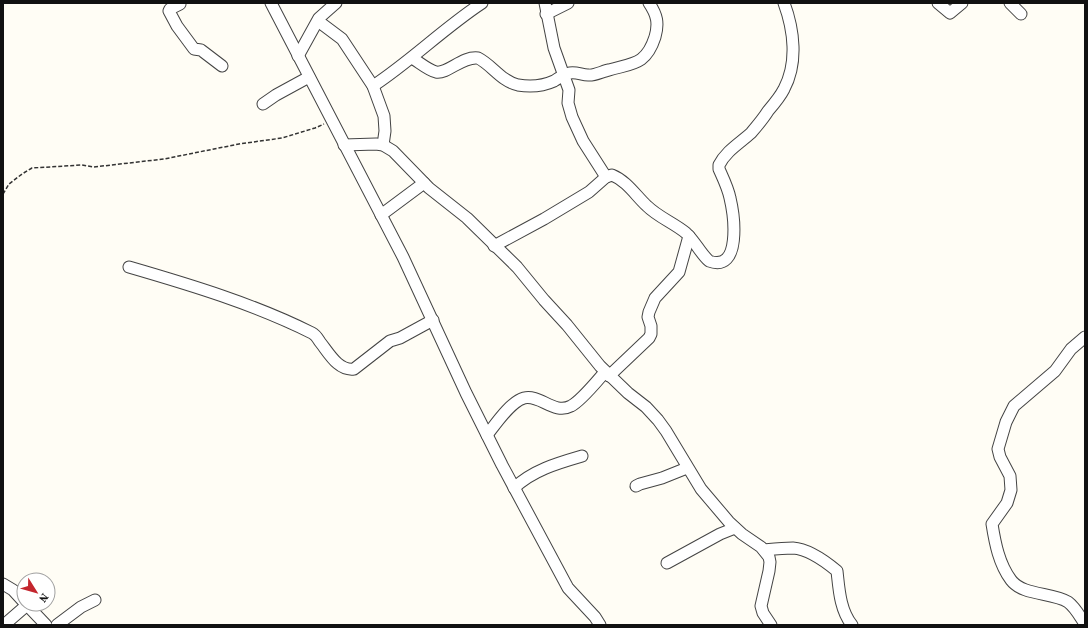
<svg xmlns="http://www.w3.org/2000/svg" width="1088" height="628" font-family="'Source Serif 4',serif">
	<rect width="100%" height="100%" fill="#fffdf5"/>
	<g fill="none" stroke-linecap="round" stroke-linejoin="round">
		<!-- minor casing -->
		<g stroke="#444" stroke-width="13">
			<g id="minor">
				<polyline points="271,3 403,257 466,393 502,465 568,588 595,617 600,625"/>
				<polyline points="545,3 554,48 569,90 568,103 572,117 583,141 606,177"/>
				<polyline points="938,3 950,13 962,3"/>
				<polyline points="1010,3 1021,14"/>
				<polyline points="180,4 170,9 169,11 177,26 194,49 201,50 222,66"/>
				<polyline points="546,14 568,3"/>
				<polyline points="318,21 342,39 373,86 384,116 385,131 383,145"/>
				<polyline points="298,56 319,18 336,3"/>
				<path d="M 412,58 C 419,62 428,70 436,72 C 448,74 462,56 478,58 C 492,65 501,81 518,85 C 530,87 543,86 554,81 C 559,78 564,74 570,73 C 577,72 582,75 588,75 C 594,76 603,71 609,70 C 633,63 646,65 655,37 C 659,23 657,15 649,3"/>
				<path d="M 373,86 C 411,61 444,28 482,3"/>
				<polyline points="263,104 276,95 309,77"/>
				<polyline points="344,145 376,144 383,145 393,151 429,188 467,218 517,267 544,300 567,325 600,366 628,393 646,407 658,420 666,431 701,489 729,522 742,534 761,547 769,557 770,562 769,571 761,606 763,613 771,625"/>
				<polyline points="381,215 424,183"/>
				<path d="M 494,246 L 544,219 L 589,192 L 606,177 L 612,175 C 627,181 636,196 647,206 C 658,217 674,223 686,233 C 695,241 700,253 709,261 C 742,273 734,215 730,198 C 728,188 723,178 719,169 L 719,165 C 726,151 740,143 751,133 C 757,126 763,119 768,111 C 774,104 780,97 784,89 C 798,63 794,30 784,3"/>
				<path d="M 129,267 C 191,285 254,304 312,333 C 316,335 318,339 320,342 C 329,353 338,371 354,369 L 390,341 L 400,338 L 433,320"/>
				<path d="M 1085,337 L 1071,349 L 1055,371 L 1014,406 L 1006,422 L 998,449 L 1000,457 L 1010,476 L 1011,490 L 1007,503 L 992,524 C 995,543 999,564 1011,580 C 1023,596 1052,592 1068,602 C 1076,608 1080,617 1085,624"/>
				<polyline points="609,376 649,338 651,334 651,326 648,317 649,312 655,298 679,272 689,236"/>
				<path d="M 487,435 C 495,425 510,402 524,398 C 540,394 554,415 571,406 C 581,401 597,381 605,372"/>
				<polyline points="636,486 640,484 662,478 687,468"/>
				<path d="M 514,488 C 533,470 558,463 582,456"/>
				<path d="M 764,550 C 774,549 783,548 793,548 C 808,549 825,561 837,571 C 839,589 840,610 852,625"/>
				<polyline points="667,563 720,534 735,528"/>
				<polyline points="3,584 13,590 24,602"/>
				<polyline points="26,604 46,625"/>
				<polyline points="4,625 27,605"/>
				<polyline points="57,625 81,607 95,600"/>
			</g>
		</g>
		<!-- path -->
		<polyline stroke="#333" stroke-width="1.5" stroke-dasharray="4 2" stroke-linecap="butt" points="3,194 9,184 22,174 32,168 82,165 94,167 164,159 239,144 282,138 315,128 324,124"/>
		<!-- minor -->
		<use href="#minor" stroke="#fff" stroke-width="11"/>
	</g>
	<!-- border -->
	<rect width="1088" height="628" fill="none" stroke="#111111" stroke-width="8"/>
	<!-- north arrow -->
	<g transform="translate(36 592) rotate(127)"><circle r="19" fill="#ffffff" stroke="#a0a0a0"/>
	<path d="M0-3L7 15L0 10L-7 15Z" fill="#c4262e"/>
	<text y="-6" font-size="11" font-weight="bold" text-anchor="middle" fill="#111111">N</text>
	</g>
</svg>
